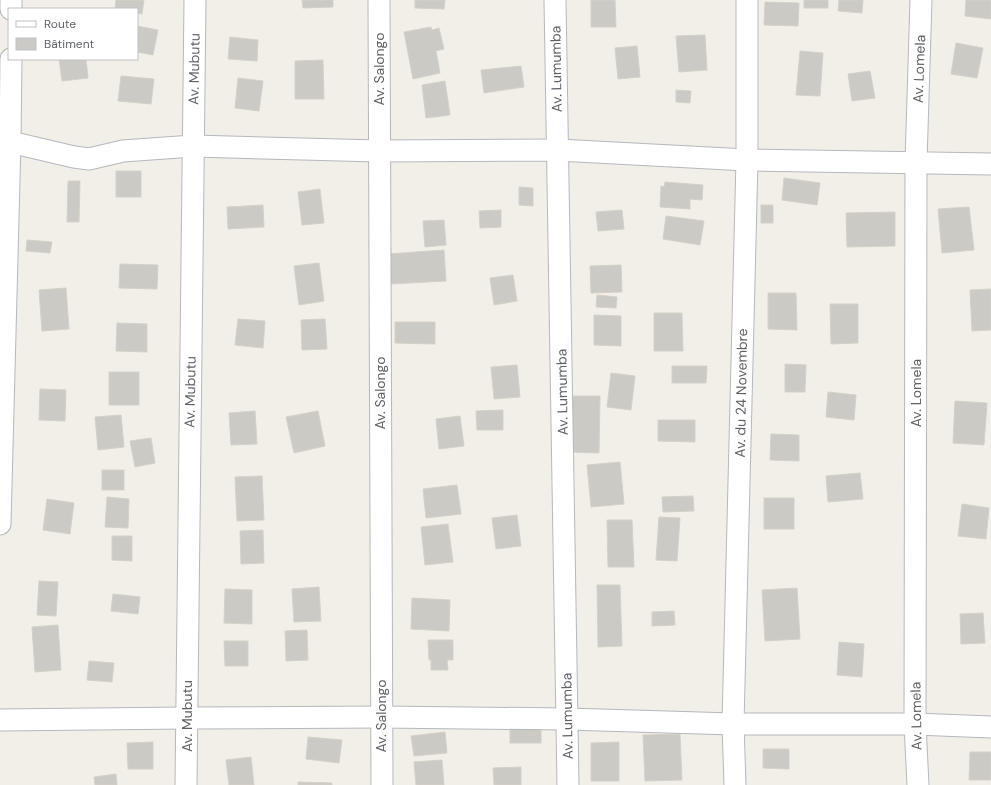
<svg xmlns="http://www.w3.org/2000/svg" width="991" height="785" font-family="'DM Sans',sans-serif">
	<rect width="100%" height="100%" fill="#f1efe8"/>
	<!-- building -->
	<g fill="#cccac5" stroke="#d6d1c6">
		<polygon points="116,0 144,0 142,14 137,13 137,9 115,9"/>
		<polygon points="302,0 333,0 333,7 303,8"/>
		<polygon points="415,0 445,0 444,9 415,8"/>
		<polygon points="591,0 615,0 616,27 591,27"/>
		<rect x="804" y="0" width="24" height="8"/>
		<polygon points="839,0 863,0 862,13 838,11"/>
		<polygon points="966,0 991,0 991,19 965,16"/>
		<polygon points="765,2 799,3 798,26 764,25"/>
		<polygon points="137,26 158,30 153,55 137,52"/>
		<polygon points="431,27 432,30 439,28 444,49 436,51 440,73 413,79 404,32"/>
		<polygon points="705,35 707,70 679,72 676,36"/>
		<polygon points="230,37 258,40 257,61 228,59"/>
		<polygon points="956,43 983,48 977,78 951,74"/>
		<polygon points="637,46 640,77 618,79 615,48"/>
		<polygon points="800,51 823,53 820,96 796,95"/>
		<polygon points="59,59 86,59 88,78 62,81"/>
		<polygon points="323,60 324,99 295,99 295,61"/>
		<polygon points="521,66 524,87 484,93 481,70"/>
		<polygon points="870,71 875,98 852,101 848,74"/>
		<polygon points="121,76 154,79 151,104 118,101"/>
		<polygon points="238,78 263,81 259,111 235,108"/>
		<polygon points="445,81 450,115 426,118 422,85"/>
		<polygon points="676,90 691,91 690,103 676,102"/>
		<rect x="116" y="171" width="25" height="26"/>
		<polygon points="784,178 820,183 817,205 782,200"/>
		<polygon points="68,181 80,181 79,222 67,222"/>
		<polygon points="665,182 703,185 702,200 690,199 690,209 660,207 661,186 664,187"/>
		<polygon points="519,187 533,188 533,206 519,205"/>
		<polygon points="320,189 324,223 302,225 298,192"/>
		<polygon points="263,205 264,227 228,229 227,207"/>
		<rect x="761" y="205" width="12" height="18"/>
		<polygon points="969,207 974,250 942,253 938,209"/>
		<polygon points="501,210 501,227 480,228 479,211"/>
		<polygon points="622,210 624,229 598,231 596,212"/>
		<polygon points="895,212 895,246 847,247 846,213"/>
		<polygon points="666,216 704,221 700,245 663,239"/>
		<polygon points="444,220 446,245 425,247 423,221"/>
		<polygon points="27,240 52,242 50,253 26,251"/>
		<polygon points="444,250 446,281 390,284 388,254"/>
		<polygon points="319,263 324,301 299,305 294,266"/>
		<polygon points="120,264 158,265 157,289 119,288"/>
		<polygon points="621,265 622,292 591,293 590,266"/>
		<polygon points="513,275 517,301 494,305 490,278"/>
		<polygon points="66,288 69,329 42,331 39,290"/>
		<polygon points="991,289 991,330 972,331 970,290"/>
		<polygon points="768,293 796,293 797,330 768,329"/>
		<polygon points="597,295 617,297 616,308 596,307"/>
		<polygon points="830,304 858,304 858,343 831,344"/>
		<polygon points="654,313 682,313 683,351 654,351"/>
		<polygon points="594,315 621,316 621,346 594,345"/>
		<polygon points="238,319 265,321 263,348 235,345"/>
		<polygon points="325,319 327,349 302,350 301,320"/>
		<polygon points="395,322 435,322 435,344 395,343"/>
		<polygon points="117,323 147,324 147,352 116,351"/>
		<polygon points="785,364 806,365 805,392 785,392"/>
		<polygon points="517,365 520,397 494,399 491,367"/>
		<polygon points="672,366 707,366 706,383 672,383"/>
		<rect x="109" y="372" width="30" height="33"/>
		<polygon points="611,373 635,376 631,410 607,407"/>
		<polygon points="40,389 66,390 65,421 39,420"/>
		<polygon points="828,392 856,395 854,420 826,417"/>
		<polygon points="568,396 600,396 599,453 567,452"/>
		<polygon points="955,401 987,403 984,445 953,443"/>
		<polygon points="503,410 503,430 477,430 476,411"/>
		<polygon points="255,411 257,444 231,445 229,413"/>
		<polygon points="318,411 325,446 294,453 286,417"/>
		<polygon points="121,415 124,447 98,450 95,417"/>
		<polygon points="460,416 464,446 439,449 436,419"/>
		<polygon points="658,420 695,420 695,442 658,441"/>
		<polygon points="771,434 799,435 799,461 770,460"/>
		<polygon points="151,438 155,463 135,467 130,441"/>
		<polygon points="620,462 624,504 591,507 587,465"/>
		<rect x="102" y="470" width="22" height="20"/>
		<polygon points="860,473 863,499 828,502 826,476"/>
		<polygon points="262,476 264,520 237,521 235,477"/>
		<polygon points="457,485 461,514 426,518 423,489"/>
		<polygon points="693,496 694,511 663,512 662,497"/>
		<polygon points="107,497 129,499 128,528 105,527"/>
		<rect x="764" y="498" width="30" height="31"/>
		<polygon points="47,499 74,503 70,534 43,530"/>
		<polygon points="962,504 989,508 986,539 958,536"/>
		<polygon points="517,515 521,546 496,549 492,518"/>
		<polygon points="659,517 680,518 677,561 656,560"/>
		<polygon points="607,520 632,520 634,567 608,567"/>
		<polygon points="448,524 453,562 425,565 421,527"/>
		<polygon points="263,530 264,563 241,564 240,531"/>
		<polygon points="112,536 132,536 132,561 112,560"/>
		<polygon points="39,581 58,582 56,616 37,615"/>
		<polygon points="597,585 620,585 622,646 598,647"/>
		<polygon points="319,587 321,621 294,622 292,589"/>
		<polygon points="797,588 800,639 765,641 762,590"/>
		<polygon points="225,589 252,590 252,624 224,623"/>
		<polygon points="113,594 140,597 138,614 111,611"/>
		<polygon points="412,598 450,600 449,631 411,629"/>
		<polygon points="674,611 675,625 652,626 652,612"/>
		<polygon points="983,613 985,643 961,644 960,614"/>
		<polygon points="58,625 61,670 35,672 32,627"/>
		<polygon points="307,630 308,660 286,661 285,631"/>
		<polygon points="428,640 453,640 453,660 447,660 448,670 431,670 431,660 429,660"/>
		<polygon points="224,641 248,641 248,666 225,666"/>
		<polygon points="839,642 864,644 862,677 837,675"/>
		<polygon points="89,661 114,663 112,682 87,680"/>
		<rect x="510" y="726" width="31" height="17"/>
		<polygon points="445,732 447,753 414,756 411,736"/>
		<polygon points="680,734 682,780 645,781 643,735"/>
		<polygon points="308,737 342,740 339,763 306,759"/>
		<polygon points="153,742 153,769 128,769 127,743"/>
		<polygon points="619,742 619,781 591,781 591,743"/>
		<polygon points="763,749 789,749 789,769 763,768"/>
		<polygon points="970,752 991,752 991,780 969,780"/>
		<polygon points="251,757 254,785 229,785 226,760"/>
		<polygon points="442,760 444,785 416,785 414,762"/>
		<polygon points="521,767 521,785 494,785 493,768"/>
		<polygon points="116,774 117,785 95,785 94,777"/>
		<polygon points="298,782 332,783 332,785 298,785"/>
	</g>
	<g fill="none" stroke-linecap="round" stroke-linejoin="round">
		<!-- minor casing -->
		<g stroke="#b5b8bc" stroke-width="23">
			<g id="minor">
				<polyline points="379,0 382,785"/>
				<polyline points="555,0 568,785"/>
				<polyline points="11,9 11,0"/>
				<polyline points="0,142 10,142 74,157 89,159 123,151 193,146 379,151 558,150 747,160 991,164"/>
				<polyline points="0,524 10,142 11,59"/>
				<polyline points="0,720 186,718 381,717 567,719 733,724 915,724 991,727"/>
				<polyline points="186,785 195,0"/>
				<polyline points="735,785 733,724 747,160 747,0"/>
				<polyline points="918,785 915,724 916,162 921,0"/>
			</g>
		</g>
		<!-- minor -->
		<use href="#minor" stroke="#fff" stroke-width="21"/>
	</g>
	<g text-anchor="middle" stroke-width="3" stroke-linejoin="round" paint-order="stroke">
		<!-- street labels -->
		<g font-size="14" fill="#5f6368" stroke="#fff">
			<text transform="translate(194 69) rotate(-89)" y="5">Av. Mubutu</text>
			<text transform="translate(379 69) rotate(-90)" y="5">Av. Salongo</text>
			<text transform="translate(556 69) rotate(-91)" y="5">Av. Lumumba</text>
			<text transform="translate(919 69) rotate(-88)" y="5">Av. Lomela</text>
			<text transform="translate(190 392) rotate(-89)" y="5">Av. Mubutu</text>
			<text transform="translate(562 392) rotate(-91)" y="5">Av. Lumumba</text>
			<text transform="translate(380 393) rotate(-90)" y="5">Av. Salongo</text>
			<text transform="translate(741 393) rotate(-89)" y="5">Av. du 24 Novembre</text>
			<text transform="translate(916 393) rotate(-90)" y="5">Av. Lomela</text>
			<text transform="translate(187 716) rotate(-90)" y="5">Av. Mubutu</text>
			<text transform="translate(381 716) rotate(-90)" y="5">Av. Salongo</text>
			<text transform="translate(567 716) rotate(-91)" y="5">Av. Lumumba</text>
			<text transform="translate(916 716) rotate(-91)" y="5">Av. Lomela</text>
		</g>
	</g>
	<!-- legend -->
	<rect x="8" y="8" width="130" height="52" fill="#ffffff" stroke="#bfc1c3"/>
	<rect x="16" y="21" width="20" height="6" fill="#ffffff" stroke="#bfc1c3"/>
	<text x="44" y="28" font-size="12" fill="#5f6368">Route</text>
	<rect x="16" y="38" width="20" height="12" fill="#cccac5" stroke="#bfc1c3"/>
	<text x="44" y="48" font-size="12" fill="#5f6368">Bâtiment</text>
</svg>
